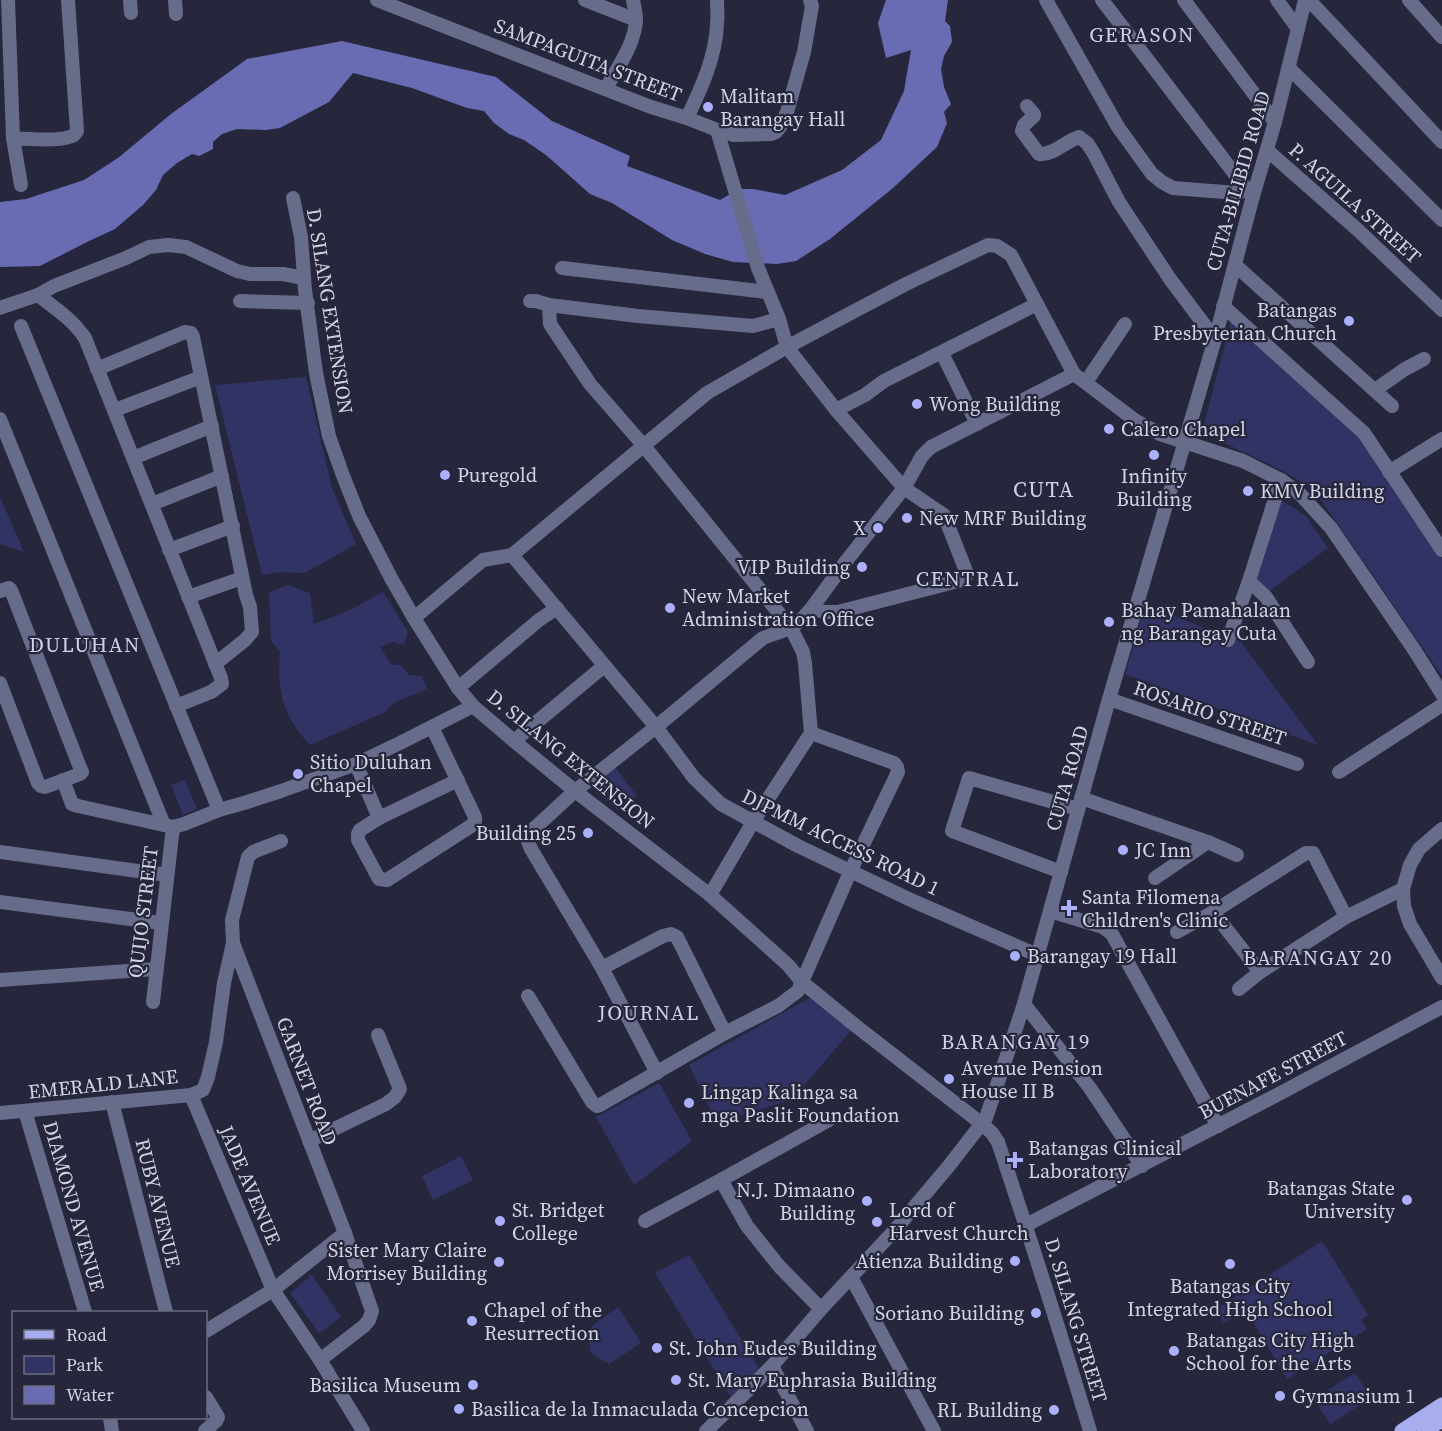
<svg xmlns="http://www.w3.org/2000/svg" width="1442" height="1431" font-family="'Source Serif 4',serif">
	<rect width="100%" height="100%" fill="#26273c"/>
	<!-- green -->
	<g fill="#323365">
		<polygon points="1231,322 1364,441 1442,558 1442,676 1315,491 1287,473 1202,432"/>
		<polygon points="306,377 332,488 356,544 305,573 279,572 262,575 215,385"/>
		<polygon points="0,497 24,552 0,544"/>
		<polygon points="1278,498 1306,516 1328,548 1268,592 1252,579"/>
		<path d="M 288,585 L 310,593 L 314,624 L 348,611 L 383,592 L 408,632 L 404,645 L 392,642 L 380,647 L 392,665 L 401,665 L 409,675 L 422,676 L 427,688 C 411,699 398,696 385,712 L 310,745 C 282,715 277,691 280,651 L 271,641 L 269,592 Z"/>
		<polygon points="1145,605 1241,642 1318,745 1125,674"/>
		<polygon points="615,767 637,796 620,811 589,786"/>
		<polygon points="185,780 197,809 183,815 171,785"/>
		<polygon points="815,995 853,1028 793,1099 717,1123 689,1065"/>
		<polygon points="659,1083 692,1141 634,1185 596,1117"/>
		<polygon points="461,1156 473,1180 433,1200 422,1176"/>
		<polygon points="1322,1241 1368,1315 1361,1320 1367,1329 1287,1379 1246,1310 1224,1323 1215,1310"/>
		<polygon points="689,1255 759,1368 731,1397 655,1273"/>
		<polygon points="312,1275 341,1317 319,1333 290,1293"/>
		<polygon points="618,1307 641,1343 609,1364 591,1353 587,1332 596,1323"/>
		<polygon points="1355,1373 1371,1398 1330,1424 1314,1399"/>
	</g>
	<!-- water -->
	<polygon fill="#696cb3" points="886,0 948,0 945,21 950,26 952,42 944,56 941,69 944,87 951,104 944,112 947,123 937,147 893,188 830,239 796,261 777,264 733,262 705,254 672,240 612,203 590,194 546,155 524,140 509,134 494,123 484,111 467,108 412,88 353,73 329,102 280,128 266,130 237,129 222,134 213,142 213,149 199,156 192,154 177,163 163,175 156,190 143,205 115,229 89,241 40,266 0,267 0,202 26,199 84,180 118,158 171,114 247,59 342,41 496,77 552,121 630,156 627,166 720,200 739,189 753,189 785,195 842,170 881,140 904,91 911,50 886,58 878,23"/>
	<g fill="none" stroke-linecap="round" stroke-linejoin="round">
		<!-- minor -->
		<g stroke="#686c8b" stroke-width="14">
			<path d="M 8,0 L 13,138 C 26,139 58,141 69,137 C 74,136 74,135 77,131 L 68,0"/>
			<polyline points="130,0 131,13"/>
			<polyline points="175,0 176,14"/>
			<polyline points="377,0 651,107 687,118 717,130 734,135 771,134 776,132 780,127 787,112 804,52 812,6 810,0"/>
			<polyline points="585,0 636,20"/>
			<polyline points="1046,0 1118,127 1152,174 1162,182 1173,188 1237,193 1247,190"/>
			<polyline points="1102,0 1247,190 1253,196"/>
			<polyline points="1184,0 1275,122"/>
			<polyline points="1277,0 1298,29"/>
			<polyline points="1309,0 1442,142"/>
			<polyline points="1409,0 1442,37"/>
			<polyline points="1289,68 1442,220"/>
			<path d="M 606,88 C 617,69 636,42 636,19 C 636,13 634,6 633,0"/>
			<path d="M 1027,106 L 1034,114 L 1034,116 L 1024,125 L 1022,131 L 1039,154 C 1052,156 1066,141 1079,137 L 1087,143 L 1093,152 L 1119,202 L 1170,279 L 1215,339"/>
			<path d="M 687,118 C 701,89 716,56 717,24 C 718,16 717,8 717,0"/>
			<polyline points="717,130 758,268 779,319 787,347 836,410 904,488 944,515 966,571 966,576 962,580 838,612 825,612 811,609"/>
			<polyline points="13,138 21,185"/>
			<polyline points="1268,151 1359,231 1442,310"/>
			<path d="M 293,198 L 301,237 L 305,290 L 316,373 L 329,436 L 342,473 L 359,516 L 391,578 L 414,618 L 458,688 L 473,706 L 514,741 L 575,791 L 710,895 L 788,965 L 802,982 L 856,1026 L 982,1124 L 992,1133 L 998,1142 C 1030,1238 1061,1334 1090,1431"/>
			<polyline points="1235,265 1392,406"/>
			<polyline points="562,268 767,292"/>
			<path d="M 38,295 C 55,308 73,320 85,338 L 221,678 L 222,684 L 211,692 L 176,706"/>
			<polyline points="240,301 308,303"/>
			<polyline points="530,301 536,301 549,305 638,316 753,326 779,319"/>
			<polyline points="549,305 550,324 590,384 644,446 791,628 803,652 805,663 811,733 753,822 710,895"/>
			<polyline points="1223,306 1364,433 1442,550"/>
			<polyline points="0,308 38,295 54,286 126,258 149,247 168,245 186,247 237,271 250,274 283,274 304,278"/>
			<polyline points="21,326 219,810"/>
			<polyline points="942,353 977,424"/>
			<polyline points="97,369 185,332 191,333 193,337 246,595 250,607 252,632 245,640 215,664"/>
			<polyline points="1086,382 1125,324"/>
			<polyline points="1375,390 1405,369 1424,359"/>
			<polyline points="115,410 201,377"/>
			<polyline points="836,410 865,395 884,381 1037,304"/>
			<polyline points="0,419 164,825"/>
			<polyline points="133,458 212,426"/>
			<polyline points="1389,472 1442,439"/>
			<polyline points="152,504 222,476"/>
			<polyline points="169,550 233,526"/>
			<polyline points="1249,581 1266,597 1308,662"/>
			<polyline points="0,591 9,588 11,590 81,770 82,772 80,774 45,787 41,786 38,783 0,683"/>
			<polyline points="188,597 242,578"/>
			<polyline points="414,618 483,560 512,555"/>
			<polyline points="1228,640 1249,581 1281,480"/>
			<polyline points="458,688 539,620 557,608"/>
			<polyline points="1109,699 1297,764"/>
			<polyline points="432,727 475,817 475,822 471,826 387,880 379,879 358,840 358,834 360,830 379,818 458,780"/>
			<polyline points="514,741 604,666"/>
			<polyline points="356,764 379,818"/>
			<polyline points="1339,772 1442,705"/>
			<polyline points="63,780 72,804 78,806 173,827 184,824 219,810 244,803 281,791 356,764 400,743 473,706"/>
			<polyline points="1081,798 1208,842 1237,855"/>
			<polyline points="1442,829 1419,849 1410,865 1403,889 1404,906 1410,924 1442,978"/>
			<polyline points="0,852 167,875"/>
			<polyline points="1061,872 952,831 969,778 1078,809"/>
			<polyline points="1155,878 1208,842"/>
			<polyline points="0,902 161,923"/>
			<polyline points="1050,911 1103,927 1112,934 1218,1126"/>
			<polyline points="1346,917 1313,853 1306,853 1213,912 1260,972 1346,917 1403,889"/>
			<polyline points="1177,932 1213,912"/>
			<polyline points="233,943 345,1233 372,1311 369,1320 364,1326 320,1360"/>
			<polyline points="1037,955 913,901 798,846 721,804 694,778 656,727 512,555 707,393 787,347 847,315 906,284 988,245 997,246 1011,255 1074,374 1136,421 1160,434 1243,461 1281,480 1300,494 1331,528 1413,648 1442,694"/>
			<polyline points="602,968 663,936 671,934 677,937 725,1033"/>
			<polyline points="0,980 156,969"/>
			<polyline points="1239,989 1260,972"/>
			<polyline points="528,996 592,1102 597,1106 600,1105 725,1033 778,1006 798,991 851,870 898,772 897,767 894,763 811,733"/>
			<polyline points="153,1002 173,827"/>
			<polyline points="1024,1004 1090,1088 1142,1166"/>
			<polyline points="657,1073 602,968 531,849 526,836 575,791 656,727 763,638 791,628 802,619 811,609 847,560 904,488 922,456 931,447 1074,374"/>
			<polyline points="191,1095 273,1290 320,1360 363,1431"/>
			<polyline points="112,1102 166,1312"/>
			<polyline points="25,1111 85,1312"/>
			<polyline points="0,1113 191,1095 203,1090 208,1077 216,1042 224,983 233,943 232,920 248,857 253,852 281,841"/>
			<polyline points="309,1141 386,1104 395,1097 400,1089 378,1035"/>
			<polyline points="721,1180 747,1226 779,1266 821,1309"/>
			<polyline points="645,1221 721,1180 829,1120"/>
			<polyline points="1026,1225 1273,1097 1442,1007"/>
			<polyline points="851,1277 934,1431"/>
			<polyline points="206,1331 273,1290 345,1233"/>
			<polyline points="772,1366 807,1431"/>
			<polyline points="110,1418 112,1431"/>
			<polyline points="205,1431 216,1421 218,1417 206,1397"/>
			<polyline points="706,1431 726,1412 772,1366 821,1309 894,1231 948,1167 986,1118 1024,1004 1109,699 1215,339 1253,196 1275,122 1305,0"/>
		</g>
		<!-- major -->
		<g stroke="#a7adee" stroke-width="15">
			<polyline points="1402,1431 1442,1405"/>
			<polyline points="1424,1431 1442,1420"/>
		</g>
	</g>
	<!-- markers -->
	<g fill="#aab0fc" stroke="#26273c" stroke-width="2">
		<circle cx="708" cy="107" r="6"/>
		<circle cx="1349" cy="321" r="6"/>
		<circle cx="917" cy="404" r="6"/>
		<circle cx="1109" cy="429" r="6"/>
		<circle cx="1154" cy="455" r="6"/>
		<circle cx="445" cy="475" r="6"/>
		<circle cx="1248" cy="491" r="6"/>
		<circle cx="907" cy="518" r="6"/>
		<circle cx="878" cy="528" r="6"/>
		<circle cx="862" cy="567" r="6"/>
		<circle cx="670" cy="608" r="6"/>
		<circle cx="1109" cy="622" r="6"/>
		<circle cx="298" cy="774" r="6"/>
		<circle cx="588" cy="833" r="6"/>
		<circle cx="1123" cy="850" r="6"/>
		<path d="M1066 899h6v6h6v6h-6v6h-6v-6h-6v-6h6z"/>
		<circle cx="1015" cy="956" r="6"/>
		<circle cx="949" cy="1079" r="6"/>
		<circle cx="689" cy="1103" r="6"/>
		<path d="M1012 1151h6v6h6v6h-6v6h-6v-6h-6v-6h6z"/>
		<circle cx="1407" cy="1200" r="6"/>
		<circle cx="867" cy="1201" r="6"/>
		<circle cx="500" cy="1221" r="6"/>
		<circle cx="877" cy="1222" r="6"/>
		<circle cx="1015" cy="1261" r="6"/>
		<circle cx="499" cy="1262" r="6"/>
		<circle cx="1230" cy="1264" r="6"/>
		<circle cx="1036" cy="1313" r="6"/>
		<circle cx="472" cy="1321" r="6"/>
		<circle cx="657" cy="1348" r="6"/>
		<circle cx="1174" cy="1351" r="6"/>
		<circle cx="676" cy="1380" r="6"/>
		<circle cx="473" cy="1385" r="6"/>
		<circle cx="1280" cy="1396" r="6"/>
		<circle cx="459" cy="1409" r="6"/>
		<circle cx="1054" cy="1410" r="6"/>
	</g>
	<g text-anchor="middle" stroke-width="4.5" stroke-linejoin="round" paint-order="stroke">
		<!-- street labels -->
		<g font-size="20" fill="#d2d4e1" stroke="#26273c">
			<text transform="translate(588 60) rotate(21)" y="7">SAMPAGUITA STREET</text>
			<text transform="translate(1238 181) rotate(-74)" y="7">CUTA-BILIBID ROAD</text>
			<text transform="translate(1355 203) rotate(42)" y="7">P. AGUILA STREET</text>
			<text transform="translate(330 311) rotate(81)" y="7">D. SILANG EXTENSION</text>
			<text transform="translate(1210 713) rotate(19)" y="7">ROSARIO STREET</text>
			<text transform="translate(571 759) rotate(39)" y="7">D. SILANG EXTENSION</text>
			<text transform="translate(1067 778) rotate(-74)" y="7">CUTA ROAD</text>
			<text transform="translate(841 842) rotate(26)" y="7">DJPMM ACCESS ROAD 1</text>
			<text transform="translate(143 912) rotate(-83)" y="7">QUIJO STREET</text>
			<text transform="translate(1273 1075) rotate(-28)" y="7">BUENAFE STREET</text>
			<text transform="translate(307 1081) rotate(69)" y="7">GARNET ROAD</text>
			<text transform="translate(103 1084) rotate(-6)" y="7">EMERALD LANE</text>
			<text transform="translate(250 1185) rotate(67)" y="7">JADE AVENUE</text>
			<text transform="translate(158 1203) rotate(76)" y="7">RUBY AVENUE</text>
			<text transform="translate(74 1206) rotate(74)" y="7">DIAMOND AVENUE</text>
			<text transform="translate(1076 1320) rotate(73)" y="7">D. SILANG STREET</text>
		</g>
		<!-- poi labels -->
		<g font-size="20" fill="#d2d4e1" stroke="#26273c" text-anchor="start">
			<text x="720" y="103">Malitam<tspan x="720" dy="23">Barangay Hall</tspan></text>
			<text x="1337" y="317" text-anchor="end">Batangas<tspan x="1337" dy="23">Presbyterian Church</tspan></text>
			<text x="929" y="411">Wong Building</text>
			<text x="1121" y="436">Calero Chapel</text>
			<text x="457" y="482">Puregold</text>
			<text x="1154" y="483" text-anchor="middle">Infinity<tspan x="1154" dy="23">Building</tspan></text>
			<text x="1260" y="498">KMV Building</text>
			<text x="919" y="525">New MRF Building</text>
			<text x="866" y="535" text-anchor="end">X</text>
			<text x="850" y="574" text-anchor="end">VIP Building</text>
			<text x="682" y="603">New Market<tspan x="682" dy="23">Administration Office</tspan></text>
			<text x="1121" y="617">Bahay Pamahalaan<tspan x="1121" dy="23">ng Barangay Cuta</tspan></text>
			<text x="310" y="769">Sitio Duluhan<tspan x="310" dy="23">Chapel</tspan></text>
			<text x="576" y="840" text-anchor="end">Building 25</text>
			<text x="1135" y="857">JC Inn</text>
			<text x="1082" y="904">Santa Filomena<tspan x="1082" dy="23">Children's Clinic</tspan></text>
			<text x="1027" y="963">Barangay 19 Hall</text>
			<text x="961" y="1075">Avenue Pension<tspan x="961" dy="23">House II B</tspan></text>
			<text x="701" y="1099">Lingap Kalinga sa<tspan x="701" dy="23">mga Paslit Foundation</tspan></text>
			<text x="1028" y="1155">Batangas Clinical<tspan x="1028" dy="23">Laboratory</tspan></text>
			<text x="1395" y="1195" text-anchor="end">Batangas State<tspan x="1395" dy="23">University</tspan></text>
			<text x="855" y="1197" text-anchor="end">N.J. Dimaano<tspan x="855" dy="23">Building</tspan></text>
			<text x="512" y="1217">St. Bridget<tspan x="512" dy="23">College</tspan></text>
			<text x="889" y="1217">Lord of<tspan x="889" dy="23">Harvest Church</tspan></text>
			<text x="487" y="1257" text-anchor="end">Sister Mary Claire<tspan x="487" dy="23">Morrisey Building</tspan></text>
			<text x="1003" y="1268" text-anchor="end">Atienza Building</text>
			<text x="1230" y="1293" text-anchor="middle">Batangas City<tspan x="1230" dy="23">Integrated High School</tspan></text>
			<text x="484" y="1317">Chapel of the<tspan x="484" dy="23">Resurrection</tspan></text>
			<text x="1024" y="1320" text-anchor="end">Soriano Building</text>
			<text x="1186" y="1347">Batangas City High<tspan x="1186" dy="23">School for the Arts</tspan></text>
			<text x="669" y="1355">St. John Eudes Building</text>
			<text x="688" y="1387">St. Mary Euphrasia Building</text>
			<text x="461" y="1392" text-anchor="end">Basilica Museum</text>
			<text x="1292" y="1403">Gymnasium 1</text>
			<text x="471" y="1416">Basilica de la Inmaculada Concepcion</text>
			<text x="1042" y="1417" text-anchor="end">RL Building</text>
		</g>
		<!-- neighbourhood labels -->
		<g font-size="21" letter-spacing="1.5" fill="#ced1ec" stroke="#26273c">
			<text x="1142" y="42">GERASON</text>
			<text x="968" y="586">CENTRAL</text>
			<text x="85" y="652">DULUHAN</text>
			<text x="1318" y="965">BARANGAY 20</text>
			<text x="649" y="1020">JOURNAL</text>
			<text x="1016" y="1049">BARANGAY 19</text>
		</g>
		<!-- quarter labels -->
		<g font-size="22" letter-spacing="1.5" fill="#ced1ec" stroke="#26273c">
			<text x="1044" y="497">CUTA</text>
		</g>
	</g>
	<!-- legend -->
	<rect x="12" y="1311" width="195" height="108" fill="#26273c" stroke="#6b6c7e" stroke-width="1.5"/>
	<rect x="24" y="1330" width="30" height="9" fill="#a7adee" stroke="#6b6c7e" stroke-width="1.5"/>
	<text x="66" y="1341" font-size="18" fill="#d2d4e1">Road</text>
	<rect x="24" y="1356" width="30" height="18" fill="#323365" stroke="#6b6c7e" stroke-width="1.5"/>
	<text x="66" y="1371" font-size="18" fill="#d2d4e1">Park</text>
	<rect x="24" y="1386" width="30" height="18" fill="#696cb3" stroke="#6b6c7e" stroke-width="1.5"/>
	<text x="66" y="1401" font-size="18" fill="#d2d4e1">Water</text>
</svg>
